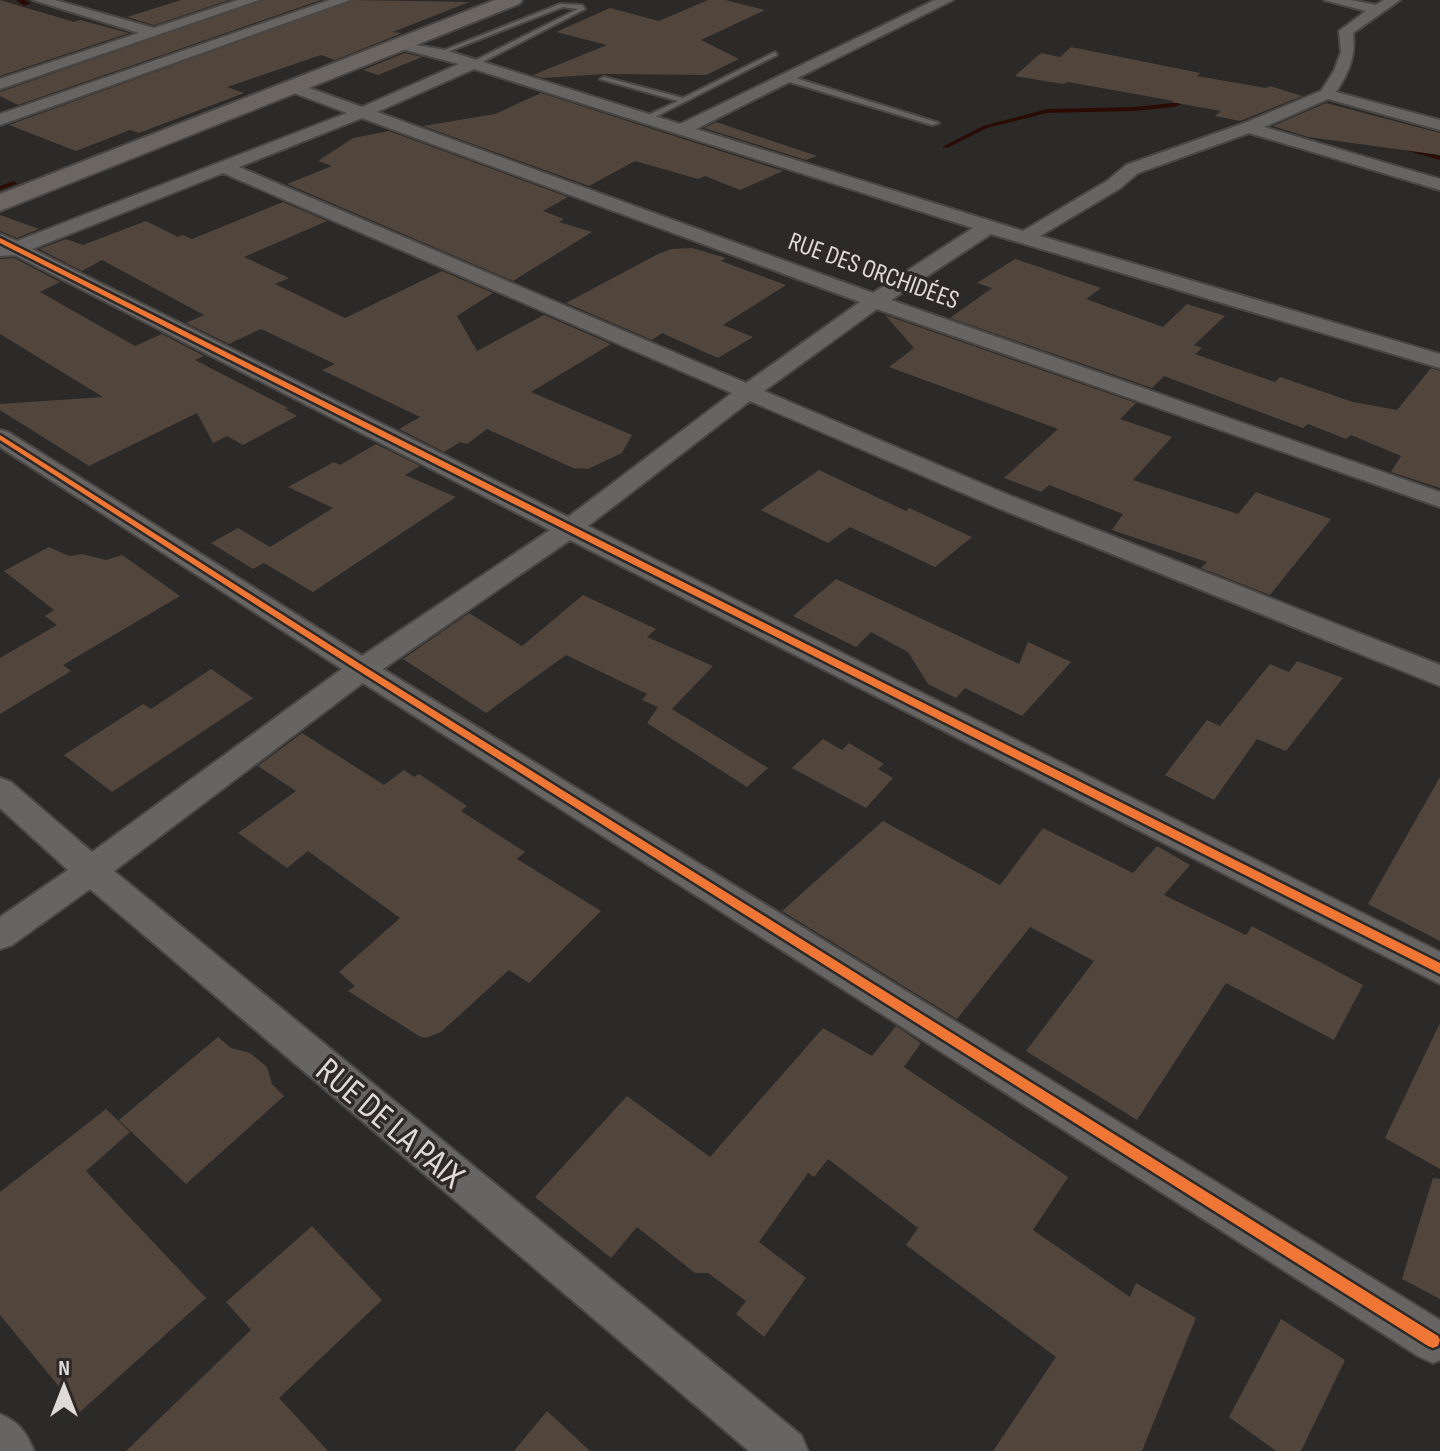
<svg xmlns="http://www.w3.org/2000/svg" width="1440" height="1451" font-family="'Sofia Sans Condensed',sans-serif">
	<rect width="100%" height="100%" fill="#2c2a28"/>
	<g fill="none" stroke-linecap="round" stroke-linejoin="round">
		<!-- stream -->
		<g fill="#2a0c04" fill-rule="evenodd">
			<polygon points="16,0 24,0 31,3 24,6"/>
			<polygon points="1191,97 1193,98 1193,100 1174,107 1134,111 1047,113 987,128 947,148 942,147 983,126 1047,109 1134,107 1173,103"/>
			<polygon points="1410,148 1440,156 1440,160 1408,151 1407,150"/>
			<polygon points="14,181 17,183 16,184 0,190 0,186"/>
		</g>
	</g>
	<!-- building -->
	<g fill="#51453c">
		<polygon points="0,0 74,22 80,20 129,33 0,76"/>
		<polygon points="181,0 229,0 154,25 127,17"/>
		<polygon points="262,0 321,0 18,105 0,96 0,92"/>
		<polygon points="353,0 469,2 393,32 402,33 335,60 321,55 227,87 244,93 139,133 130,130 76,151 9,125"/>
		<polygon points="708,0 725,0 765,10 701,40 739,59 706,75 605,74 543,78 533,75 607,45 556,32 610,8 659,21"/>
		<polygon points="1071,47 1200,73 1197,76 1266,88 1270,86 1302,96 1240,121 1215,116 1221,111 1171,102 1174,101 1068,82 1063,84 1015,76 1041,53 1060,57"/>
		<polygon points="405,53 422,57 378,75 363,70"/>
		<polygon points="541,93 783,171 740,190 705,176 698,179 635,161 589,186 423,126 495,114"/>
		<polygon points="1326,103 1440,133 1440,155 1308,137 1273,126"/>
		<polygon points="716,122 817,156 806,160 704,128"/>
		<polygon points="389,131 568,197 543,211 564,219 559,222 592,232 513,281 287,184 332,166 318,161 353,138"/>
		<polygon points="283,202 327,221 244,257 289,278 275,284 345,318 442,271 493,293 457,316 477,351 544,315 611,344 531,392 632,435 622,453 588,469 573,468 487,429 467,444 460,442 444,452 399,429 420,417 322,370 335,364 261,329 229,344 186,323 204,315 102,260 82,271 39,249 66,239 83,245 146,221 178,237 182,235 192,239"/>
		<polygon points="0,215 39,229 17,238 0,231"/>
		<polygon points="692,248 726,258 721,261 786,285 723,325 753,337 718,358 662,333 652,340 566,303 658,254 672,249"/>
		<polygon points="14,258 60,282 40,292 135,346 162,334 204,356 195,360 288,408 285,409 297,416 243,445 227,436 213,443 197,413 89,466 0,410 0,404 103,397 0,334 0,259"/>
		<polygon points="1015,259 1101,288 1086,299 1163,327 1187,304 1225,316 1194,345 1202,348 1195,354 1275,382 1280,377 1353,402 1397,410 1431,368 1440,371 1440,488 1391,472 1401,456 1351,435 1346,439 1308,424 1303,428 1164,376 1152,388 950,318 992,288 977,283"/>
		<polygon points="885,315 1136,403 1120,419 1172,437 1133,480 1238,514 1256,492 1331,519 1270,595 1201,568 1207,562 1112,530 1123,514 1049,485 1041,492 1004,478 1058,429 889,367 914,348"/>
		<polygon points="376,444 420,466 405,475 456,497 313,592 264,563 253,569 211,543 238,528 270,547 333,508 288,487 334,462 340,465"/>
		<polygon points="819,470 906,511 909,508 972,537 935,567 850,527 828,543 761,510"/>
		<polygon points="49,547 69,556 82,554 106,560 122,555 180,596 63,665 71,671 0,714 0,658 57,625 45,616 54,610 4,571"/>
		<polygon points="836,579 1019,664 1028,642 1071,662 1022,716 965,688 956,698 928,684 908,652 871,632 856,647 793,616"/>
		<polygon points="583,595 656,629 647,637 713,666 672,709 768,768 747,787 647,723 658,707 642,700 647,694 566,655 486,713 403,659 469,613 522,646"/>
		<polygon points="1297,661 1343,678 1286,751 1257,739 1214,800 1165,775 1207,720 1220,726 1270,664 1289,672"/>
		<polygon points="211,669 253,698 112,792 64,755 143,704 151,709"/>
		<polygon points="302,733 384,785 404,770 414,777 419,774 467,806 461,811 525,852 517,859 601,911 529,983 509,970 441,1032 426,1038 419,1036 348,991 355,986 339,972 400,918 308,851 287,868 238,833 296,791 258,766"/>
		<polygon points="823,739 842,750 849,743 884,764 878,769 893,778 866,808 792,768"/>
		<polygon points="1440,777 1440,941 1368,904"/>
		<polygon points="883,821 1000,885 1043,828 1133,873 1157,846 1190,865 1164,895 1246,935 1252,926 1363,985 1334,1040 1226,983 1137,1120 1026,1051 1094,961 1030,927 957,1019 782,911"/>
		<polygon points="1440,1023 1440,1169 1385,1138"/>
		<polygon points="896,1026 921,1043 904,1067 1068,1177 1033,1230 1130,1297 1136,1283 1196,1318 1142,1451 993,1451 1056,1357 906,1245 918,1228 828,1159 814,1177 808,1173 759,1242 806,1278 764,1337 736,1314 746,1301 708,1273 695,1273 637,1227 611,1258 535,1197 627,1096 710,1157 823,1028 872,1056"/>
		<polygon points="218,1037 231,1048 250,1053 267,1067 272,1084 284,1096 186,1184 119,1120"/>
		<polygon points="106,1109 130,1132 86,1171 206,1298 80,1412 0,1315 0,1192"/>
		<polygon points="1433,1178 1440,1179 1440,1299 1402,1279"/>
		<polygon points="312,1226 382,1300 279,1398 328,1451 126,1451 251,1330 226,1302"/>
		<polygon points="1281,1319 1345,1360 1301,1451 1276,1451 1229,1417"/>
		<polygon points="547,1411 590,1451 514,1451"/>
	</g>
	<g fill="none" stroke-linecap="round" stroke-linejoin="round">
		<!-- lane casing -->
		<g stroke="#494745" stroke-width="4">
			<g id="lane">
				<polygon points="560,4 582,5 585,9 475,66 468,64 578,9 563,7 442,54 437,53"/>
				<polygon points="775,52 777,55 647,121 643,119 644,117 678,101 600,79 604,77 683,98"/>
				<polygon points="783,76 789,76 939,123 932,125 783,80"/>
			</g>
		</g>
		<!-- street casing -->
		<g stroke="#494745" stroke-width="4">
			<g id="street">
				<polygon points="33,0 55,0 154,28 238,0 259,0 0,89 0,79 139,33"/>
				<polygon points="330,0 350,0 0,125 0,114"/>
				<path d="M 935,0 L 953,0 L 696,129 L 1023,231 L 1107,181 L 1126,165 L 1242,124 L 1321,91 L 1334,71 L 1341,52 L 1339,31 L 1366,11 L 1324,0 L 1351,0 L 1376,5 L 1384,0 L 1400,0 L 1353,33 C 1356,56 1349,72 1336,92 L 1440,120 L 1440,130 L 1328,99 L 1264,127 L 1440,179 L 1440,190 L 1249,133 L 1138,173 L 1119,189 L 1040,236 L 1440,354 L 1440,368 L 991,234 L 891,300 L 1440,492 L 1440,507 L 877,309 L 764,391 L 1011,496 L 1440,665 L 1440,686 L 993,506 L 750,401 L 588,526 L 1440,952 L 1440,984 L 570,540 L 383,669 L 1440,1320 L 1440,1360 L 1433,1363 L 1418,1356 L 363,683 L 114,871 L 801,1435 L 808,1451 L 749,1451 L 90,889 L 12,945 L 0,949 L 0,917 L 68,870 L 0,808 L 0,778 L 11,782 L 92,852 L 342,669 L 0,447 L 0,430 L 8,432 L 362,656 L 550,530 L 15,255 L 0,256 L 0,234 L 17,241 L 347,113 L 286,90 L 286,84 L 298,84 L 362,107 L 459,64 L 398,48 L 398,42 L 445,50 L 680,124 ZM 474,69 L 973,228 L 873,293 L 377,112 ZM 362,118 L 860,302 L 746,383 L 239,167 ZM 223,173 L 732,393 L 568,517 L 32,249 Z"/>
				<path d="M 0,1414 C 19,1422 26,1432 34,1451 L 0,1451 Z"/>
			</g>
		</g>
		<!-- secondary casing -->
		<g stroke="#494745" stroke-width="4">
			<polygon id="secondary" points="495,0 522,0 519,4 0,211 0,194"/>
		</g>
		<!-- lane -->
		<use href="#lane" fill="#676563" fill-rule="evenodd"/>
		<!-- street -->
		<use href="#street" fill="#676563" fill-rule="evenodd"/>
		<!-- secondary -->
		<use href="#secondary" fill="#6c6663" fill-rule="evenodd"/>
		<!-- cycleway casing -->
		<g stroke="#2e2926" stroke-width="5">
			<g id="cycleway">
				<polygon points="0,238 1440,963 1440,974 0,243"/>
				<polygon points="0,435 365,667 1438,1336 1440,1340 1438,1346 1433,1348 1428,1346 359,671 0,440"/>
			</g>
		</g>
		<!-- cycleway -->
		<use href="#cycleway" fill="#f07635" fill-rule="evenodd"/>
	</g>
	<g text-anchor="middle" stroke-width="7" stroke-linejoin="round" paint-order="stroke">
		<!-- far-street labels -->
		<g font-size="26" fill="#dedad8" stroke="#2e2926">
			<text transform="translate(874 270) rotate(20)" y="9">RUE DES ORCHIDÉES</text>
		</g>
		<!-- near-street labels -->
		<g font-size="36" fill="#dedad8" stroke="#2e2926">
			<text transform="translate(391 1122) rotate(40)" y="13">RUE DE LA PAIX</text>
		</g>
	</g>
	<!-- north arrow -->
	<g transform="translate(64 1387)" stroke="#2e2926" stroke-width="6" paint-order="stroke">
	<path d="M0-6L14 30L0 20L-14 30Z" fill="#dedad8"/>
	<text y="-12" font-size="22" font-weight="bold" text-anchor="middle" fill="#dedad8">N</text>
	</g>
</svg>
